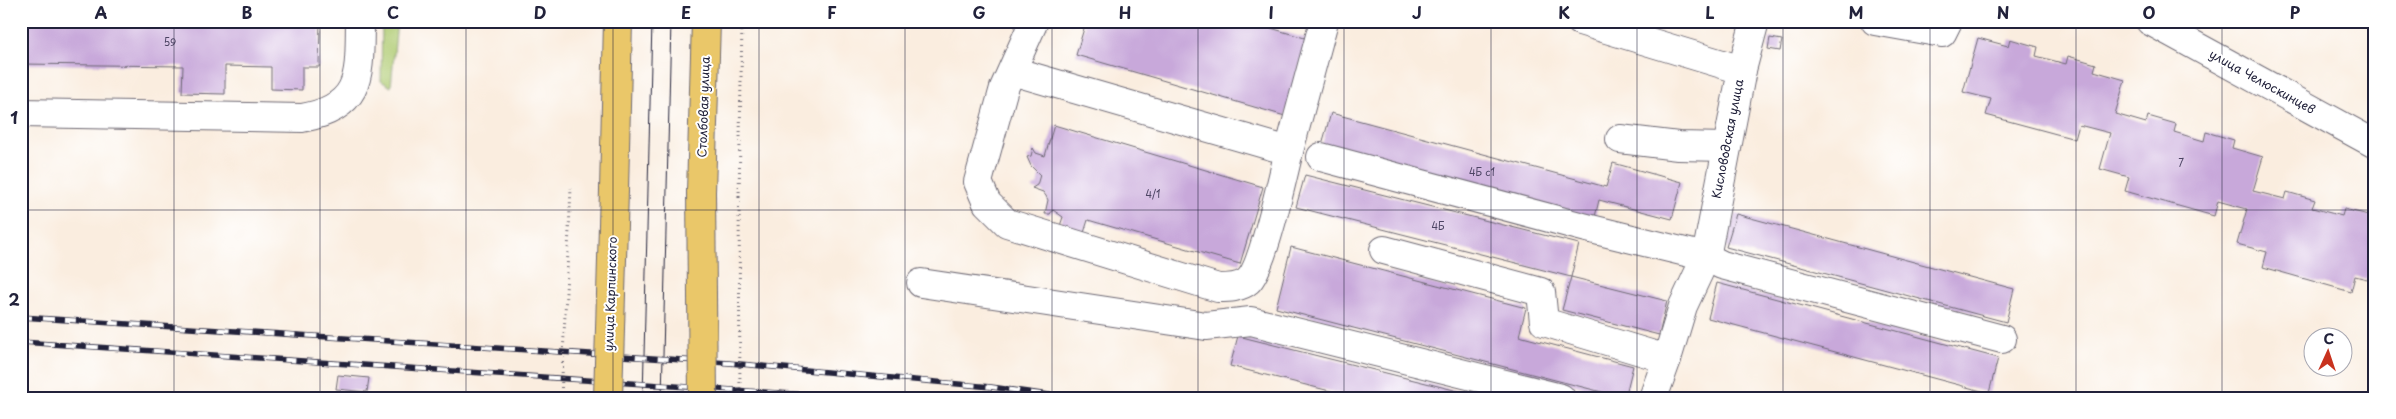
<svg xmlns="http://www.w3.org/2000/svg" width="2396" height="419" font-family="'Playpen Sans',sans-serif">
	<rect width="100%" height="100%" fill="#fff"/>
	<filter id="ink" filterUnits="userSpaceOnUse"><feTurbulence type="fractalNoise" baseFrequency=".02" numOctaves="2"/><feDisplacementMap in="SourceGraphic" scale="10" xChannelSelector="R" yChannelSelector="G"/><feConvolveMatrix kernelMatrix="1 2 1 2 8 2 1 2 1" color-interpolation-filters="sRGB"/></filter>
	<filter id="wash" filterUnits="userSpaceOnUse"><feTurbulence type="fractalNoise" baseFrequency=".0096" numOctaves="4" result="noise"/><feDisplacementMap in="SourceGraphic" scale="20" xChannelSelector="R" yChannelSelector="G"/><feGaussianBlur stdDeviation="1.12" result="paint"/><feColorMatrix in="noise" values="0 0 0 0 0 0 0 0 0 0 0 0 0 0 0 0 0 1.4 0 .05"/><feComposite in="paint" operator="in"/></filter>
	<g filter="url(#wash)">
		<rect width="100%" height="100%" fill="#faeddf"/>
		<!-- green -->
		<polygon fill="#aeca70" stroke="#687656" points="382,21 397,21 391,87 381,81"/>
		<g id="blocks">
			<!-- building -->
			<g fill="#c8a8da">
				<polygon points="21,21 320,21 319,67 302,67 302,90 271,89 271,67 225,66 225,94 182,93 183,66 21,64"/>
				<polygon points="1071,21 1247,21 1308,39 1285,116 1076,55 1085,25 1075,22 1070,25"/>
				<polygon points="1770,38 1782,40 1780,51 1768,49"/>
				<polygon points="1978,38 2008,46 2010,39 2038,47 2036,56 2066,64 2068,56 2096,64 2094,71 2125,80 2115,114 2146,123 2148,116 2176,124 2174,132 2204,141 2206,132 2234,140 2232,148 2263,157 2253,191 2285,199 2287,192 2315,200 2312,208 2342,216 2344,209 2373,216 2371,224 2375,225 2375,281 2355,276 2351,292 2263,267 2267,252 2237,244 2247,209 2218,201 2214,216 2125,191 2129,177 2100,169 2110,133 2079,125 2075,139 1986,115 1991,99 1963,92"/>
				<polygon points="1331,113 1606,187 1613,163 1682,182 1672,219 1599,200 1594,221 1321,148"/>
				<polygon points="1054,125 1263,187 1240,264 1088,220 1083,236 1059,229 1063,217 1053,210 1050,214 1045,214 1048,200 1046,196 1043,192 1032,188 1037,185 1040,175 1031,166 1027,157 1031,156 1033,148 1036,153 1045,156"/>
				<polygon points="1305,175 1579,244 1571,277 1296,207"/>
				<polygon points="1736,214 2014,289 2006,322 1726,247"/>
				<polygon points="1291,247 1526,308 1519,336 1633,366 1625,398 1276,308"/>
				<polygon points="1571,277 1667,301 1659,335 1562,310"/>
				<polygon points="1717,283 1998,358 1989,393 1708,318"/>
				<polygon points="1238,336 1482,397 1482,398 1358,398 1230,366"/>
				<polygon points="338,375 369,378 367,392 336,389"/>
			</g>
		</g>
	</g>
	<g filter="url(#ink)">
		<use href="#blocks" fill-opacity="0" stroke="#6e6974" stroke-width="1"/>
		<g fill="none" stroke-linecap="round" stroke-linejoin="round">
			<!-- minor casing -->
			<g stroke="#6e6974" stroke-width="30">
				<g id="minor">
					<polyline points="1580,21 1742,70"/>
					<polyline points="1875,21 1942,33 1948,21"/>
					<polyline points="2150,21 2375,144"/>
					<path d="M 1012,71 L 1289,151 C 1283,175 1263,268 1248,281 C 1240,288 1228,288 1218,288 L 1007,223 L 987,203 L 978,182 L 1004,88 L 1034,21"/>
					<path d="M 21,113 L 302,118 C 364,107 359,73 360,21"/>
					<polyline points="1620,139 1678,146 1727,147"/>
					<polyline points="1289,151 1324,21"/>
					<polyline points="1321,157 1583,227 1706,257 1722,265 2002,339"/>
					<polyline points="1384,250 1541,292 1544,322 1667,359 1683,306 1706,257 1742,70 1755,21"/>
					<polyline points="921,283 1206,326 1251,321 1561,398"/>
					<polyline points="1653,398 1667,359"/>
				</g>
			</g>
			<!-- major casing -->
			<g stroke="#6e6974" stroke-width="30">
				<g id="major">
					<polyline points="614,190 618,21"/>
					<polyline points="701,192 706,21"/>
				</g>
			</g>
			<!-- path -->
			<polyline stroke="#6e6974" stroke-width="3" stroke-dasharray="1 4" stroke-linecap="butt" points="739,197 742,21"/>
			<!-- minor -->
			<use href="#minor" stroke="#fff" stroke-width="28"/>
			<!-- major -->
			<use href="#major" stroke="#eac769" stroke-width="28"/>
			<!-- tram -->
			<g stroke="#22223b" stroke-width="1">
				<polyline points="643,398 652,21"/>
				<polyline points="662,398 671,21"/>
			</g>
			<!-- rail casing -->
			<g stroke="#22223b" stroke-width="5.5">
				<g id="rail">
					<polyline points="21,317 729,363 991,387 1071,398"/>
					<polyline points="21,342 853,398"/>
				</g>
			</g>
			<!-- rail -->
			<use href="#rail" stroke="#fff" stroke-width="4" stroke-dasharray="11" stroke-linecap="butt"/>
			<!-- major-bridge casing -->
			<g stroke="#6e6974" stroke-width="30" stroke-linecap="butt">
				<g id="major-bridge">
					<polyline points="701,192 703,398"/>
					<polyline points="608,398 614,190"/>
				</g>
			</g>
			<!-- path-bridge -->
			<g stroke="#6e6974" stroke-width="3" stroke-dasharray="1 4" stroke-linecap="butt">
				<polyline points="739,197 740,398"/>
				<polyline points="561,398 571,188"/>
			</g>
			<!-- major-bridge -->
			<use href="#major-bridge" stroke="#eac769" stroke-width="28"/>
		</g>
	</g>
	<!-- grid -->
	<path fill="none" stroke="#22223b" stroke-width="1" stroke-opacity="0.55" d="M 174,21 L 174,398M 320,21 L 320,398M 466,21 L 466,398M 613,21 L 613,398M 759,21 L 759,398M 905,21 L 905,398M 1052,21 L 1052,398M 1198,21 L 1198,398M 1344,21 L 1344,398M 1491,21 L 1491,398M 1637,21 L 1637,398M 1783,21 L 1783,398M 1930,21 L 1930,398M 2076,21 L 2076,398M 2222,21 L 2222,398M 21,210 L 2375,210"/>
	<g text-anchor="middle" stroke-width="4" stroke-linejoin="round" paint-order="stroke">
		<!-- number labels -->
		<g font-size="10" fill="#4c4463">
			<text x="170" y="46">59</text>
			<text x="2181" y="167">7</text>
			<text x="1482" y="176">4Б с1</text>
			<text x="1153" y="198">4/1</text>
			<text x="1438" y="230">4Б</text>
		</g>
		<!-- street labels -->
		<g font-size="12" fill="#22223b" stroke="#fff">
			<text transform="translate(2262 82) rotate(29)" y="4">улица Челюскинцев</text>
			<text transform="translate(704 107) rotate(-88)" y="4">Столбовая улица</text>
			<text transform="translate(1728 139) rotate(-79)" y="4">Кисловодская улица</text>
			<text transform="translate(611 294) rotate(-88)" y="4">улица Карпинского</text>
		</g>
	</g>
	<!-- margin -->
	<rect width="2396" height="419" fill="none" stroke="#fff" stroke-width="55"/>
	<!-- north arrow -->
	<g transform="translate(2328 352) rotate(3)"><circle r="24" fill="#ffffff" stroke="#a7a7b1"/>
	<path d="M0-4L9 19L0 12L-9 19Z" fill="#c8321e"/>
	<text y="-8" font-size="14" font-weight="bold" text-anchor="middle" fill="#22223b">С</text>
	</g>
	<rect x="28" y="28" width="2340" height="364" fill="none" stroke="#22223b" stroke-width="2"/>
	<g font-size="16" text-anchor="middle" font-weight="bold" fill="#22223b">
		<text x="101" y="19">A</text>
		<text x="247" y="19">B</text>
		<text x="393" y="19">C</text>
		<text x="540" y="19">D</text>
		<text x="686" y="19">E</text>
		<text x="832" y="19">F</text>
		<text x="979" y="19">G</text>
		<text x="1125" y="19">H</text>
		<text x="1271" y="19">I</text>
		<text x="1417" y="19">J</text>
		<text x="1564" y="19">K</text>
		<text x="1710" y="19">L</text>
		<text x="1856" y="19">M</text>
		<text x="2003" y="19">N</text>
		<text x="2149" y="19">O</text>
		<text x="2295" y="19">P</text>
		<text x="14" y="124">1</text>
		<text x="14" y="306">2</text>
	</g>
</svg>
